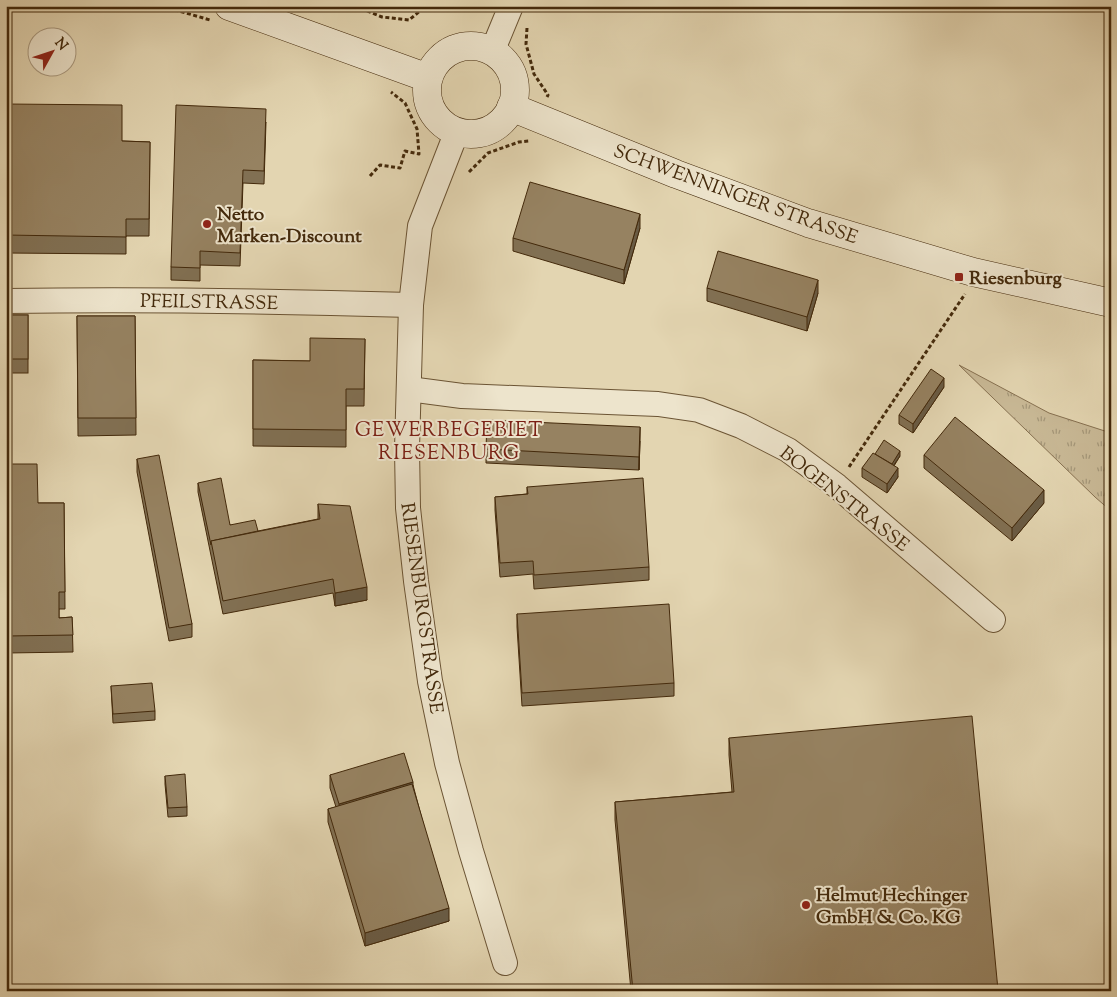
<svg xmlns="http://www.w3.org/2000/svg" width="1117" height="997" font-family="'Sorts Mill Goudy',serif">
	<defs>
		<pattern id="grass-tufts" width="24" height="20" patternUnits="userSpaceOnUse" patternTransform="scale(1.25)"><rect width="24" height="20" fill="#c8b895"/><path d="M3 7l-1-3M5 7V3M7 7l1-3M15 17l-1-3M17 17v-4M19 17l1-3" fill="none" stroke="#a49678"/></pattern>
	</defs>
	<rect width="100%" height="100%" fill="#e3d5b1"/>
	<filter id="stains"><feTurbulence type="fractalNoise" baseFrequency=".004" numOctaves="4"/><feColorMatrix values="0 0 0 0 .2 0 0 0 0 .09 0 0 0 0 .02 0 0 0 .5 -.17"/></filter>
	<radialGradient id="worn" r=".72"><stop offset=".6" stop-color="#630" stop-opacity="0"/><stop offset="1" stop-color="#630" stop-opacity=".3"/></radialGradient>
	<!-- grass -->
	<polygon fill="url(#grass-tufts)" stroke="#867050" points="959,365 1049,413 1111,433 1111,511 1095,497"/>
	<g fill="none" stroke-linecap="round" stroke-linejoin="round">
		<!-- minor casing -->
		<g stroke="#6b5434" stroke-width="26">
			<g id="minor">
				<polyline points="492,52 511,6"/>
				<polyline points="457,131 420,226 411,305 407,449 408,508 416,581 430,681 447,763 471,851 505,963"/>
				<path d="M 6,301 C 141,299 276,301 411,305"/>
				<polyline points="409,389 462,396 658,404 699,410 741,426 788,450 837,486 993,620"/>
			</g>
		</g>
		<!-- secondary casing -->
		<g stroke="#43290b" stroke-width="29">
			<g id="secondary">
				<polyline points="229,6 428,78"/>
				<circle cx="471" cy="90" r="44"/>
				<polyline points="511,107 676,174 808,223 973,272 1111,303"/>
			</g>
		</g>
		<!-- path -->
		<g stroke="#43290b" stroke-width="3" stroke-dasharray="4 2.5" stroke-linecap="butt">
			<polyline points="162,6 210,20"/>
			<polyline points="355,6 382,17 409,20 426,6"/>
			<polyline points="527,28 526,44 534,74 548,95 547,97"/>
			<polyline points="469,172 488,153 519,142 529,141"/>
			<polyline points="370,176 380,165 400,168 405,151 419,154 417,129 405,103 391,92"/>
			<polyline points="849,467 965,294"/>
		</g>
		<!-- minor -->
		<use href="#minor" stroke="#ede4cc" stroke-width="24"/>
		<!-- secondary -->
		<use href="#secondary" stroke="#ede4cc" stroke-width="28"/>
	</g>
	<!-- wall -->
	<g fill="#817053" stroke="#43290b">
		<polygon points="6,104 122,141 150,142 149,236 126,236 126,254 6,253"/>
		<polygon points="266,122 264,184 243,183 240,266 200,265 200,281 171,280 171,267"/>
		<polygon points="640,228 624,284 513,251 513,238"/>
		<polygon points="707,288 818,293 807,331 707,301"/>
		<rect x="6" y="315" width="22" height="58"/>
		<polygon points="77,316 135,316 136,435 78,436"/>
		<polygon points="365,339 364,406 346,406 346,447 253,446 253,360 310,361"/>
		<polygon points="944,387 913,433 899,424 899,415"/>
		<polygon points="640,441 639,470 486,463 486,449"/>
		<polygon points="875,454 900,456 894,466 898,477 887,493 862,477 862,468"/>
		<polygon points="924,455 1044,503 1012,541 924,468"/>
		<polygon points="137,459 192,624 192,637 169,641 137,472"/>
		<polygon points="198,483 230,525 258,531 318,519 318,504 367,600 335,606 333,593 223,614 198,492"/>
		<polygon points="527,487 649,567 649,580 534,589 533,574 500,577 495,510 495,497 527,494"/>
		<polygon points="38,503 64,503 65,609 59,609 59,618 72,617 73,652 7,653 6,618"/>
		<polygon points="517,614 674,683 674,696 522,706 517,627"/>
		<polygon points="111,686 155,711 155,720 113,723"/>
		<polygon points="729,738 998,991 631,991 615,820 615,802 732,792 729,755"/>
		<polygon points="330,775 413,785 449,921 365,946 328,822 328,809 336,807 330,788"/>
		<polygon points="165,776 187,807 187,816 168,817 165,784"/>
	</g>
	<!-- shaded-wall -->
	<g fill="#695b44" stroke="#43290b">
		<polygon points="640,214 640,228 624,284 624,270"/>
		<polygon points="818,280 818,293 807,331 807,317"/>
		<polygon points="944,378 944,387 913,433 913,424"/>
		<polygon points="640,427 640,441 639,470 639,457"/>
		<polygon points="900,451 900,456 889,472 889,468"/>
		<polygon points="898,468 898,477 887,493 887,484"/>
		<polygon points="1044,490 1044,503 1012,541 1012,528"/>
		<polygon points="367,587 367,600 335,606 335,593"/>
		<polygon points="413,782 413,795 339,817 339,804"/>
		<polygon points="449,908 449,921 365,946 365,933"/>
	</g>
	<!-- building -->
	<g fill="#968261" stroke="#43290b">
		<polygon points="6,104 122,105 122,141 150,142 149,219 126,219 126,237 6,235"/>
		<polygon points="176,105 266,109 264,171 243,170 240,253 200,251 200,268 171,267"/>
		<polygon points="530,182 640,214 624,270 513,238"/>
		<polygon points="718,251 818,280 807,317 707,288"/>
		<rect x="6" y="315" width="22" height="44"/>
		<polygon points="77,316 135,316 136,418 78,418"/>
		<polygon points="310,338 365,339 364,389 346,389 346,430 253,429 253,360 310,361"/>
		<polygon points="931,369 944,378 913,424 899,415"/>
		<polygon points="955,417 1044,490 1012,528 924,455"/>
		<polygon points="487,420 640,427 639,457 486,449"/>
		<polygon points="884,440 900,451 892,464 875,454"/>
		<polygon points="873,453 898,468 887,484 862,468"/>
		<polygon points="159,455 192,624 169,628 137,459"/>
		<polygon points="6,464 37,464 38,503 64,503 65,592 59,592 59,618 72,617 73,635 7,636"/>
		<polygon points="221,478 230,525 255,520 258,531 211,541 211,545 198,483"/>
		<polygon points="643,478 649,567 534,575 533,561 500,563 495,497 528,494 527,487"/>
		<polygon points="318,504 350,506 367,587 335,593 333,579 223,601 211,541 320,519"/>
		<polygon points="669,604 674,683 522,693 517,614"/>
		<polygon points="152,683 155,711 113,714 111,686"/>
		<polygon points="972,716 998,990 633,991 615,802 734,792 729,738"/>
		<polygon points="404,753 413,782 339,804 330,775"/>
		<polygon points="185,774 187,807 168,808 165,776"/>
		<polygon points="412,784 449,908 365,933 328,809"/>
	</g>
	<!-- markers -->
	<g fill="#8f2418" stroke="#ede4cc" stroke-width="2">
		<circle cx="207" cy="224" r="5"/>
		<rect x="954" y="272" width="10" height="10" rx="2.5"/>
		<circle cx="806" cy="905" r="5"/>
	</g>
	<g text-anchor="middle" stroke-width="4" stroke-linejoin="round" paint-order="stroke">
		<!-- street labels -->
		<g font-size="19" fill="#43290b" stroke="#ede4cc">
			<text transform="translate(736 193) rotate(20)" y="7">SCHWENNINGER STRASSE</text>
			<text transform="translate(209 301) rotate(1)" y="7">PFEILSTRASSE</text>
			<text transform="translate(845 498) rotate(38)" y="7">BOGENSTRASSE</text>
			<text transform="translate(423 608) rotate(82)" y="7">RIESENBURGSTRASSE</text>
		</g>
		<!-- poi labels -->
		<g font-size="19" font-weight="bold" fill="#43290b" stroke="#ede4cc" text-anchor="start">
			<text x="217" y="220">Netto<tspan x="217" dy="22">Marken-Discount</tspan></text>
			<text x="969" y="284">Riesenburg</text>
			<text x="816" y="901">Helmut Hechinger<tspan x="816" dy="22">GmbH &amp; Co. KG</tspan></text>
		</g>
		<!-- neighbourhood labels -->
		<g font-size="20" letter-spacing="1" fill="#7a1f14" stroke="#ede4cc">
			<text x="449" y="436">GEWERBEGEBIET<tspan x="449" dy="23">RIESENBURG</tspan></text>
		</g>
	</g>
	<!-- margin -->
	<rect width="1117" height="997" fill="none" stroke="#e3d5b1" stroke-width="25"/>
	<rect x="8" y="8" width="1102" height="982" fill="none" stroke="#43290b" stroke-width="2.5"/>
	<rect x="12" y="12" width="1092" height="972" fill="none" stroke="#43290b"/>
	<!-- north arrow -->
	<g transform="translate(52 52) rotate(50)"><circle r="24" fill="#ede4cc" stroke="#a9997f"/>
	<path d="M0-4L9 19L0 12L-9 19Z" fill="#8f2418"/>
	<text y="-8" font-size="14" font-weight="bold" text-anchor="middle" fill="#43290b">N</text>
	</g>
	<rect width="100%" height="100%" filter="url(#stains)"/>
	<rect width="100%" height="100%" fill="url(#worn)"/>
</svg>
